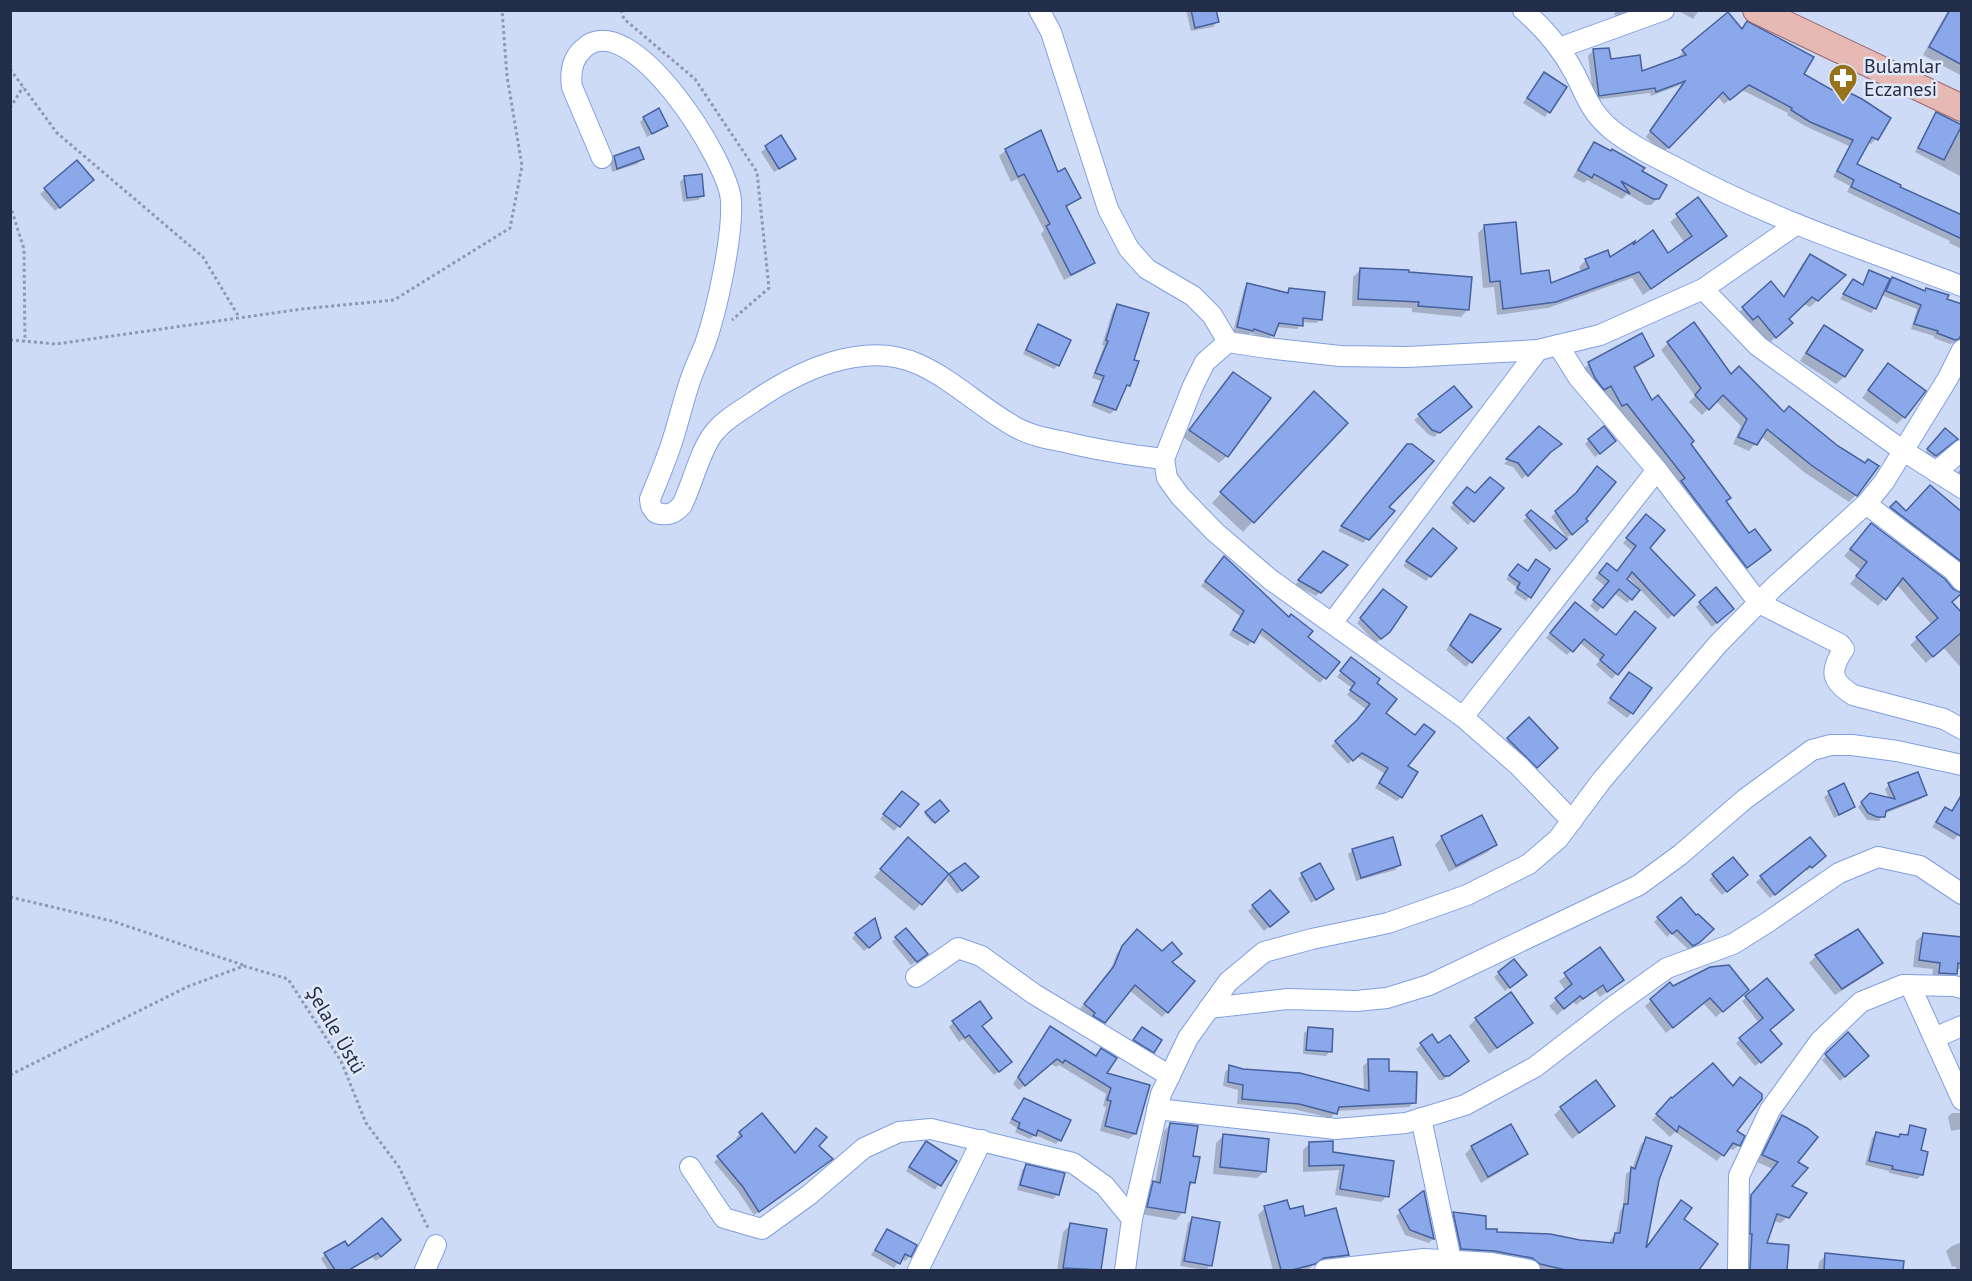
<svg xmlns="http://www.w3.org/2000/svg" width="1972" height="1281" font-family="'PT Sans',sans-serif">
	<rect width="100%" height="100%" fill="#cedbf7"/>
	<!-- shadow -->
	<g fill="#0003">
		<polygon points="1186,10 1215,10 1217,22 1213,27 1191,31"/>
		<polygon points="1616,10 1633,10 1617,16 1614,15"/>
		<polygon points="1677,10 1699,10 1693,19"/>
		<polygon points="1948,10 1962,10 1962,76 1923,55"/>
		<polygon points="1728,14 1741,29 1747,23 1802,74 1830,91 1835,87 1889,118 1876,139 1871,144 1867,142 1855,165 1962,219 1962,249 1949,243 1950,241 1847,192 1850,186 1833,177 1849,146 1805,126 1787,115 1788,113 1742,90 1724,104 1717,96 1663,153 1646,137 1683,84 1651,96 1650,93 1594,100 1588,56 1593,51 1609,61 1641,73 1680,59 1678,57 1683,52"/>
		<polygon points="1544,74 1565,87 1545,117 1523,103"/>
		<polygon points="1937,114 1962,126 1962,177 1915,152 1932,119"/>
		<polygon points="644,118 666,126 647,137 640,122"/>
		<polygon points="781,137 794,159 774,172 761,152"/>
		<polygon points="1595,144 1640,172 1658,198 1651,205 1646,205 1627,194 1622,199 1587,180 1584,183 1573,177 1588,150"/>
		<polygon points="638,149 642,159 637,164 612,172 610,162 614,158"/>
		<polygon points="1006,150 1057,174 1079,198 1065,208 1093,262 1086,269 1064,280 1041,234 1044,230 1017,179 1011,182 999,156"/>
		<polygon points="77,162 87,185 55,211 40,194"/>
		<polygon points="685,177 703,195 698,200 683,202 680,182"/>
		<polygon points="1698,199 1725,236 1719,242 1643,295 1632,278 1548,308 1497,315 1494,287 1483,288 1478,233 1485,226 1519,275 1550,285 1582,272 1579,267 1586,260 1668,255 1685,243 1670,222"/>
		<polygon points="1811,256 1837,282 1810,307 1804,304 1787,319 1784,330 1768,344 1750,322 1745,326 1736,315 1771,284 1783,297 1803,263"/>
		<polygon points="1360,270 1468,309 1461,317 1412,312 1412,308 1352,306 1353,277"/>
		<polygon points="1870,272 1962,306 1962,343 1956,342 1950,344 1934,338 1934,336 1911,329 1917,309 1881,295 1875,308 1871,313 1840,299 1849,286 1861,286"/>
		<polygon points="1248,285 1286,294 1289,290 1321,319 1316,323 1302,322 1297,329 1276,327 1269,340 1250,333 1248,335 1233,332 1244,289"/>
		<polygon points="1118,305 1132,360 1128,385 1123,389 1115,410 1110,414 1091,406 1101,381 1092,378 1104,346 1102,345 1113,310"/>
		<polygon points="1038,326 1058,365 1054,369 1023,354 1034,331"/>
		<polygon points="1824,327 1861,350 1844,377 1836,384 1800,361 1817,334"/>
		<polygon points="1641,335 1653,356 1646,362 1634,369 1651,402 1690,444 1725,502 1749,536 1769,550 1740,573 1679,485 1619,410 1615,412 1604,391 1597,395 1582,370 1589,364"/>
		<polygon points="1668,343 1731,376 1856,495 1849,502 1804,472 1761,436 1749,451 1733,444 1741,426 1716,401 1702,415 1689,402 1695,396 1661,350"/>
		<polygon points="1882,372 1904,417 1897,424 1862,398"/>
		<polygon points="1233,373 1227,456 1219,463 1183,437"/>
		<polygon points="1454,388 1465,411 1434,437 1428,434 1414,420"/>
		<polygon points="1305,403 1346,423 1243,532 1212,503"/>
		<polygon points="1539,428 1545,456 1522,479 1513,467 1504,464"/>
		<polygon points="1940,435 1951,443 1931,460 1924,454"/>
		<polygon points="1589,440 1610,445 1595,457 1585,444"/>
		<polygon points="1403,451 1387,507 1393,511 1363,543 1338,531"/>
		<polygon points="1962,468 1962,481 1953,476"/>
		<polygon points="1502,488 1468,525 1450,508 1467,489 1475,495"/>
		<polygon points="1573,497 1584,519 1581,525 1567,538 1551,517"/>
		<polygon points="1896,503 1906,513 1962,514 1962,572 1886,512"/>
		<polygon points="1531,512 1565,539 1550,552 1523,521"/>
		<polygon points="1642,521 1648,548 1693,595 1668,619 1627,576 1625,579 1631,599 1627,603 1614,593 1597,612 1590,606 1605,586 1595,578 1603,569 1616,573 1633,552 1623,543"/>
		<polygon points="1871,525 1962,615 1962,669 1943,647 1926,663 1910,645 1932,625 1897,585 1878,606 1850,584 1861,570 1844,556"/>
		<polygon points="1429,534 1430,576 1426,581 1403,566"/>
		<polygon points="1319,558 1346,566 1316,596 1295,585"/>
		<polygon points="1220,562 1306,637 1337,662 1320,683 1258,633 1248,646 1229,635 1240,616 1201,586"/>
		<polygon points="1548,569 1526,601 1514,593 1517,588 1506,579 1514,570 1527,573"/>
		<polygon points="1379,596 1384,636 1376,643 1357,623"/>
		<polygon points="1700,603 1728,613 1712,627 1696,607"/>
		<polygon points="1571,608 1615,636 1654,628 1612,679 1596,665 1600,660 1579,642 1567,655 1546,638"/>
		<polygon points="1466,620 1499,630 1466,667 1446,650"/>
		<polygon points="1347,664 1375,683 1384,713 1406,766 1401,797 1397,801 1375,788 1384,773 1356,756 1348,764 1331,746 1353,725 1366,709 1347,695 1352,688 1337,677"/>
		<polygon points="1629,674 1650,689 1627,718 1607,703"/>
		<polygon points="1529,719 1556,748 1532,771 1504,743"/>
		<polygon points="1843,785 1853,807 1849,811 1834,818 1824,797 1829,793"/>
		<polygon points="1889,785 1925,795 1921,799 1884,814 1879,821 1867,820 1858,807 1870,794 1889,799 1885,789"/>
		<polygon points="897,797 917,805 894,831 880,819"/>
		<polygon points="939,802 947,811 932,823 925,815"/>
		<polygon points="1957,803 1962,830 1954,840 1932,827 1945,808 1951,812"/>
		<polygon points="1442,837 1495,845 1488,852 1449,872 1435,845"/>
		<polygon points="1810,839 1820,860 1807,871 1805,869 1770,898 1756,882"/>
		<polygon points="901,847 921,903 914,911 874,877"/>
		<polygon points="1353,850 1399,865 1395,870 1356,881 1348,854"/>
		<polygon points="950,875 973,881 957,894 946,880"/>
		<polygon points="1302,875 1332,889 1311,903 1298,879"/>
		<polygon points="1713,875 1741,879 1722,895 1709,880"/>
		<polygon points="1270,892 1282,916 1264,931 1248,911"/>
		<polygon points="1696,917 1712,929 1693,948 1688,949 1671,933 1667,937 1654,922 1658,918"/>
		<polygon points="856,934 875,942 864,951 852,938"/>
		<polygon points="1924,934 1962,939 1962,966 1948,981 1932,980 1933,969 1913,967 1916,941"/>
		<polygon points="1131,937 1162,952 1171,962 1167,1012 1162,1017 1129,990 1098,1027 1079,1010 1109,974 1117,953"/>
		<polygon points="896,938 922,958 911,965 892,942"/>
		<polygon points="1600,949 1622,980 1600,997 1595,990 1576,1005 1573,1001 1557,1015 1549,1006 1566,991 1559,981"/>
		<polygon points="1816,956 1881,963 1874,970 1835,995 1809,963"/>
		<polygon points="1499,973 1520,979 1505,991 1494,977"/>
		<polygon points="1767,980 1769,1030 1776,1049 1755,1066 1736,1043 1759,1023 1742,1001"/>
		<polygon points="1670,984 1673,988 1741,995 1716,1017 1703,1003 1666,1033 1645,1006"/>
		<polygon points="1476,1019 1531,1023 1489,1054 1469,1026"/>
		<polygon points="953,1023 980,1026 1006,1066 994,1075 963,1039 959,1042 949,1027"/>
		<polygon points="1050,1028 1095,1057 1101,1050 1105,1074 1135,1134 1129,1139 1100,1131 1106,1107 1103,1106 1106,1094 1059,1065 1056,1067 1051,1064 1019,1090 1013,1084 1045,1034"/>
		<polygon points="1142,1028 1153,1052 1149,1056 1130,1045"/>
		<polygon points="1309,1029 1330,1051 1326,1056 1303,1054 1304,1033"/>
		<polygon points="1848,1034 1863,1061 1840,1081 1822,1060"/>
		<polygon points="1431,1036 1438,1045 1462,1066 1443,1080 1439,1080 1416,1049"/>
		<polygon points="1369,1061 1388,1073 1414,1102 1409,1107 1336,1111 1331,1118 1293,1109 1237,1104 1238,1090 1223,1086 1225,1072 1230,1067 1364,1091 1363,1066"/>
		<polygon points="1020,1104 1060,1140 1056,1144 1035,1135 1030,1139 1015,1132 1017,1128 1009,1123"/>
		<polygon points="1666,1104 1735,1131 1739,1145 1733,1150 1728,1148 1717,1161 1675,1132 1670,1137 1652,1120"/>
		<polygon points="1613,1106 1572,1139 1554,1115 1561,1108"/>
		<polygon points="1952,1113 1962,1113 1962,1129 1951,1131 1948,1117"/>
		<polygon points="1782,1117 1796,1162 1790,1186 1787,1217 1781,1223 1773,1221 1765,1244 1787,1246 1785,1270 1744,1270 1745,1203 1773,1169 1757,1162 1776,1123"/>
		<polygon points="1171,1124 1191,1157 1194,1182 1188,1188 1183,1212 1176,1220 1141,1214 1146,1190 1155,1183 1164,1131"/>
		<polygon points="1911,1127 1919,1152 1922,1175 1917,1179 1889,1173 1889,1171 1865,1165 1872,1138 1876,1133 1898,1138 1901,1135 1905,1136"/>
		<polygon points="740,1133 795,1155 817,1147 827,1163 754,1215 738,1191 714,1162 738,1141 736,1138"/>
		<polygon points="1223,1136 1265,1171 1257,1178 1213,1174 1216,1143"/>
		<polygon points="1647,1139 1658,1180 1644,1251 1716,1245 1697,1270 1543,1270 1526,1263 1479,1252 1475,1255 1456,1254 1448,1219 1454,1214 1484,1230 1495,1233 1609,1244 1610,1240 1616,1234 1620,1211 1623,1207 1626,1174 1632,1169 1641,1144"/>
		<polygon points="925,1144 955,1161 935,1190 906,1171"/>
		<polygon points="1309,1144 1332,1153 1387,1196 1381,1202 1335,1195 1339,1170 1303,1172 1303,1150"/>
		<polygon points="1472,1147 1526,1154 1519,1161 1481,1183 1465,1154"/>
		<polygon points="1026,1166 1057,1195 1053,1199 1017,1190 1022,1170"/>
		<polygon points="1422,1194 1433,1239 1429,1243 1405,1235 1396,1216"/>
		<polygon points="1265,1208 1288,1211 1304,1218 1347,1255 1340,1262 1314,1265 1307,1270 1273,1270 1258,1215"/>
		<polygon points="1192,1219 1211,1265 1206,1270 1180,1266 1188,1223"/>
		<polygon points="1070,1225 1106,1230 1099,1270 1057,1270 1063,1232"/>
		<polygon points="887,1231 915,1246 910,1256 905,1261 901,1258 894,1268 871,1255"/>
		<polygon points="1962,1242 1962,1270 1957,1270 1955,1266 1952,1267 1946,1251 1952,1246"/>
		<polygon points="395,1245 376,1261 372,1257 350,1270 328,1270 321,1259 325,1254"/>
		<polygon points="1826,1255 1889,1261 1889,1270 1818,1270 1819,1262"/>
	</g>
	<!-- building -->
	<g fill="#8ba9ea" stroke="#46619e" stroke-width="1.5">
		<polygon points="1191,10 1216,10 1219,22 1195,28"/>
		<polygon points="1950,10 1962,10 1962,65 1929,47"/>
		<polygon points="1728,12 1742,29 1747,21 1814,57 1804,74 1832,90 1834,85 1862,99 1891,118 1878,140 1872,137 1857,164 1901,185 1900,187 1962,215 1962,239 1851,187 1854,180 1837,171 1853,140 1810,122 1791,110 1792,108 1749,85 1730,100 1723,92 1669,148 1650,131 1685,81 1656,92 1655,88 1599,96 1593,49 1609,48 1611,59 1640,55 1642,71 1686,55 1682,50"/>
		<polygon points="1544,72 1567,87 1550,113 1527,98"/>
		<polygon points="659,108 668,126 652,134 643,117"/>
		<polygon points="1936,112 1962,125 1944,160 1918,148"/>
		<polygon points="1041,130 1058,172 1065,168 1081,198 1066,206 1095,263 1071,275 1046,226 1050,224 1024,174 1018,177 1005,149"/>
		<polygon points="781,135 796,159 779,169 765,146"/>
		<polygon points="1594,142 1611,151 1612,149 1645,168 1642,171 1667,185 1659,199 1653,199 1621,181 1630,194 1594,174 1592,178 1578,170"/>
		<polygon points="639,147 644,159 617,169 614,156"/>
		<polygon points="77,160 94,180 60,208 44,188"/>
		<polygon points="702,174 704,196 687,198 684,176"/>
		<polygon points="1698,197 1727,236 1651,289 1639,272 1556,302 1503,309 1500,281 1490,282 1484,225 1516,222 1521,274 1549,270 1551,283 1589,268 1585,259 1608,250 1610,257 1635,241 1633,245 1653,230 1668,253 1692,236 1676,214"/>
		<polygon points="1810,254 1846,275 1818,301 1812,297 1789,319 1793,323 1776,338 1758,316 1753,320 1742,307 1771,281 1784,297"/>
		<polygon points="1360,268 1409,270 1409,272 1472,277 1469,310 1418,306 1419,302 1358,299"/>
		<polygon points="1869,270 1890,279 1876,309 1843,294 1853,279 1863,285"/>
		<polygon points="1892,277 1925,291 1926,288 1949,295 1947,299 1962,304 1962,333 1959,339 1955,340 1937,333 1938,331 1914,324 1921,305 1886,291"/>
		<polygon points="1247,283 1288,293 1289,288 1325,292 1322,320 1303,318 1303,326 1279,323 1274,336 1254,329 1253,331 1237,327"/>
		<polygon points="1117,304 1149,313 1134,360 1139,361 1130,386 1127,385 1116,410 1094,402 1104,376 1095,373 1108,341 1106,340"/>
		<polygon points="1694,322 1731,374 1739,366 1784,412 1789,406 1838,446 1865,463 1868,459 1879,466 1857,496 1811,465 1767,429 1757,445 1738,437 1747,419 1723,395 1709,410 1695,395 1701,388 1667,342"/>
		<polygon points="1038,324 1071,340 1059,366 1026,350"/>
		<polygon points="1824,325 1863,350 1845,377 1806,353"/>
		<polygon points="1642,333 1654,356 1634,367 1652,400 1658,395 1694,441 1691,444 1731,498 1726,501 1749,533 1755,529 1771,550 1747,568 1681,481 1685,478 1627,404 1622,406 1611,386 1604,390 1595,378 1588,362"/>
		<polygon points="1888,363 1926,391 1905,418 1868,390"/>
		<polygon points="1233,372 1271,398 1228,457 1189,430"/>
		<polygon points="1454,386 1472,407 1440,433 1432,430 1418,414"/>
		<polygon points="1314,391 1348,423 1254,523 1220,492"/>
		<polygon points="1539,426 1562,444 1551,452 1528,476 1518,463 1506,459"/>
		<polygon points="1604,426 1616,441 1600,454 1588,439"/>
		<polygon points="1945,428 1958,439 1936,456 1927,449"/>
		<polygon points="1407,444 1412,444 1434,461 1389,507 1395,511 1369,540 1341,526"/>
		<polygon points="1597,466 1616,482 1586,519 1588,521 1572,535 1555,511 1576,493"/>
		<polygon points="1490,477 1504,488 1474,522 1453,503 1467,487 1475,493"/>
		<polygon points="1930,485 1962,512 1962,562 1890,507 1896,501 1906,511"/>
		<polygon points="1531,510 1567,539 1556,549 1526,515"/>
		<polygon points="1646,514 1665,530 1650,548 1695,595 1674,616 1632,572 1627,579 1640,590 1632,600 1619,589 1603,608 1593,600 1609,581 1599,573 1607,563 1617,571 1636,546 1626,538"/>
		<polygon points="1871,523 1945,579 1953,589 1962,593 1952,602 1962,613 1962,632 1933,657 1916,637 1938,618 1903,578 1886,600 1856,576 1867,562 1850,549"/>
		<polygon points="1433,528 1457,548 1431,577 1406,561"/>
		<polygon points="1323,551 1348,565 1321,593 1298,580"/>
		<polygon points="1224,556 1289,617 1291,614 1313,631 1308,637 1340,662 1326,679 1262,629 1254,643 1233,630 1244,611 1205,581"/>
		<polygon points="1536,559 1550,569 1531,598 1517,588 1520,583 1509,575 1518,564 1528,571"/>
		<polygon points="1716,587 1734,609 1717,623 1699,602"/>
		<polygon points="1383,589 1407,607 1390,632 1381,639 1360,618"/>
		<polygon points="1575,602 1616,635 1635,611 1656,628 1618,675 1600,660 1604,655 1584,639 1573,652 1550,633"/>
		<polygon points="1470,614 1501,629 1472,663 1450,645"/>
		<polygon points="1351,657 1380,679 1377,683 1397,699 1386,713 1415,735 1424,724 1435,732 1408,766 1418,772 1402,798 1379,783 1388,768 1362,753 1353,761 1335,741 1357,720 1370,704 1350,690 1355,683 1340,671"/>
		<polygon points="1629,672 1652,688 1633,714 1610,698"/>
		<polygon points="1529,717 1558,748 1537,768 1507,738"/>
		<polygon points="1918,772 1927,795 1886,811 1885,817 1877,817 1868,813 1861,802 1870,793 1895,799 1888,783"/>
		<polygon points="1844,783 1855,807 1839,815 1828,791"/>
		<polygon points="902,791 919,804 900,827 883,814"/>
		<polygon points="1962,794 1962,837 1936,822 1945,807 1952,811"/>
		<polygon points="940,800 949,811 935,823 925,812"/>
		<polygon points="1482,815 1497,845 1456,866 1441,836"/>
		<polygon points="908,837 949,874 922,905 880,869"/>
		<polygon points="1393,837 1401,865 1361,878 1352,849"/>
		<polygon points="1810,837 1826,856 1812,868 1810,866 1775,895 1760,876"/>
		<polygon points="1733,857 1748,875 1727,892 1712,874"/>
		<polygon points="965,863 979,877 962,891 949,874"/>
		<polygon points="1320,863 1334,889 1316,900 1301,873"/>
		<polygon points="1270,890 1289,912 1270,927 1252,905"/>
		<polygon points="1681,897 1696,915 1698,914 1714,929 1699,943 1693,946 1677,930 1672,934 1657,917"/>
		<polygon points="875,918 881,938 869,948 855,933"/>
		<polygon points="906,928 928,954 917,962 895,937"/>
		<polygon points="1137,929 1162,951 1172,942 1182,954 1172,962 1195,981 1168,1013 1135,985 1105,1023 1093,1016 1095,1013 1084,1004 1114,966 1122,946"/>
		<polygon points="1858,929 1883,963 1842,989 1815,955"/>
		<polygon points="1923,933 1962,937 1962,964 1958,963 1957,974 1939,973 1940,963 1919,960"/>
		<polygon points="1600,947 1624,980 1607,992 1603,985 1583,999 1580,996 1564,1009 1555,998 1572,984 1564,973"/>
		<polygon points="1514,959 1527,975 1510,988 1498,972"/>
		<polygon points="1729,965 1749,990 1723,1012 1710,998 1673,1028 1650,999 1670,982 1673,986 1710,967"/>
		<polygon points="1767,978 1794,1010 1770,1030 1782,1044 1761,1063 1739,1038 1763,1018 1745,996"/>
		<polygon points="1511,992 1533,1023 1497,1048 1475,1018"/>
		<polygon points="980,1001 992,1018 982,1026 1012,1062 999,1072 969,1035 965,1038 952,1021"/>
		<polygon points="1050,1026 1096,1056 1101,1048 1117,1058 1107,1073 1150,1085 1136,1134 1105,1126 1111,1101 1107,1100 1111,1088 1065,1060 1063,1063 1057,1059 1025,1086 1018,1077"/>
		<polygon points="1142,1027 1162,1040 1154,1053 1133,1040"/>
		<polygon points="1308,1027 1333,1029 1332,1052 1306,1050"/>
		<polygon points="1848,1032 1869,1056 1845,1077 1825,1054"/>
		<polygon points="1432,1034 1438,1043 1450,1035 1469,1061 1449,1076 1444,1076 1420,1043"/>
		<polygon points="1368,1059 1389,1059 1389,1071 1417,1072 1416,1103 1339,1107 1337,1114 1299,1104 1242,1099 1243,1085 1228,1082 1229,1065 1243,1069 1300,1073 1369,1091"/>
		<polygon points="1713,1063 1733,1086 1740,1077 1762,1094 1762,1099 1737,1131 1745,1136 1740,1146 1733,1143 1724,1156 1679,1126 1677,1132 1656,1114 1671,1097 1672,1098"/>
		<polygon points="1596,1080 1615,1106 1579,1133 1560,1107"/>
		<polygon points="1024,1098 1071,1120 1061,1141 1038,1130 1036,1136 1018,1128 1020,1123 1012,1119"/>
		<polygon points="762,1113 795,1153 816,1128 827,1137 819,1146 833,1159 759,1212 743,1187 717,1156 742,1136 739,1132"/>
		<polygon points="1782,1115 1807,1128 1818,1137 1798,1162 1808,1168 1792,1186 1807,1193 1789,1218 1777,1214 1767,1243 1789,1245 1787,1270 1750,1270 1752,1234 1750,1234 1751,1195 1778,1162 1762,1155"/>
		<polygon points="1170,1123 1198,1126 1193,1156 1200,1157 1195,1183 1190,1182 1185,1213 1147,1207 1153,1181 1160,1183"/>
		<polygon points="1511,1124 1528,1154 1488,1177 1471,1146"/>
		<polygon points="1910,1125 1926,1129 1921,1150 1928,1152 1923,1175 1892,1169 1893,1166 1869,1161 1876,1132 1899,1137 1900,1134 1908,1135"/>
		<polygon points="1223,1134 1269,1139 1266,1172 1220,1167"/>
		<polygon points="1646,1137 1672,1146 1659,1180 1646,1248 1681,1200 1692,1208 1684,1219 1718,1244 1699,1270 1566,1270 1540,1264 1532,1258 1494,1251 1461,1249 1453,1212 1486,1216 1486,1229 1497,1229 1497,1232 1550,1234 1580,1240 1613,1243 1615,1233 1620,1233 1624,1204 1628,1204 1631,1167 1635,1169"/>
		<polygon points="926,1141 957,1161 941,1186 909,1167"/>
		<polygon points="1333,1141 1333,1152 1394,1161 1389,1197 1340,1189 1344,1165 1309,1166 1309,1142"/>
		<polygon points="1026,1164 1065,1173 1059,1195 1020,1185"/>
		<polygon points="1423,1191 1424,1191 1434,1239 1410,1230 1399,1210"/>
		<polygon points="1287,1200 1290,1209 1303,1206 1305,1216 1336,1208 1349,1255 1324,1258 1315,1264 1292,1270 1281,1270 1264,1206"/>
		<polygon points="1192,1217 1220,1222 1212,1266 1184,1261"/>
		<polygon points="382,1218 401,1240 381,1257 378,1253 349,1270 335,1270 324,1253 345,1241 348,1246"/>
		<polygon points="1070,1223 1107,1229 1101,1270 1063,1268"/>
		<polygon points="887,1229 917,1245 911,1257 905,1254 900,1264 875,1250"/>
		<polygon points="1825,1253 1904,1261 1903,1270 1824,1270"/>
	</g>
	<g fill="none" stroke-linecap="round" stroke-linejoin="round">
		<!-- minor casing -->
		<g stroke="#809fe1" stroke-width="22">
			<g id="minor">
				<polyline points="1039,10 1051,32 1108,209 1129,249 1147,269 1193,296 1212,315 1228,342 1267,348 1340,356 1407,357 1538,350 1600,335 1703,289 1797,224"/>
				<path d="M 1523,10 C 1544,28 1562,49 1575,74 C 1586,96 1591,113 1612,130 C 1631,145 1653,156 1675,167 C 1765,217 1865,250 1962,286"/>
				<polyline points="1559,48 1664,10"/>
				<path d="M 602,158 L 572,87 C 570,73 572,59 583,49 C 629,3 729,161 731,201 C 733,237 717,310 705,344 C 700,356 695,367 691,378 C 683,401 678,425 670,448 C 664,465 657,482 650,499 L 651,506 L 656,513 C 668,516 674,514 682,505 C 692,485 700,451 713,434 C 723,421 738,412 752,403 C 796,372 863,339 918,364 C 954,380 982,409 1017,428 C 1032,436 1049,439 1065,442 C 1097,450 1130,455 1164,459"/>
				<polyline points="1703,289 1758,346 1902,450 1962,488"/>
				<polyline points="1228,342 1205,362 1193,386 1164,459 1167,478 1180,496 1215,532 1271,580 1463,717 1519,766 1572,821"/>
				<path d="M 1558,345 L 1578,377 L 1657,470 L 1759,603 L 1840,644 L 1844,649 C 1829,671 1831,681 1853,695 L 1944,719 L 1962,729"/>
				<polyline points="1936,472 1962,450"/>
				<polyline points="1866,504 1953,570 1962,581"/>
				<polyline points="1332,623 1538,350"/>
				<polyline points="1463,717 1657,470"/>
				<polyline points="916,977 958,948 981,956 1034,994 1170,1076"/>
				<polyline points="1910,985 1962,1100"/>
				<polyline points="1209,1008 1288,999 1356,1001 1387,998 1429,985 1639,885 1680,855 1745,799 1812,750 1831,745 1852,745 1897,751 1962,765"/>
				<polyline points="1934,1038 1962,1026"/>
				<polyline points="1157,1109 1336,1129 1406,1123 1465,1105 1535,1067 1614,1006 1667,968 1733,944 1768,922 1839,873 1878,857 1920,866 1962,894"/>
				<polyline points="1421,1118 1451,1260"/>
				<polyline points="690,1167 724,1218 762,1229 809,1195 864,1148 899,1132 931,1129 1073,1163 1105,1186 1132,1219"/>
				<polyline points="425,1270 436,1245"/>
				<polyline points="918,1270 982,1140"/>
				<polyline points="1125,1270 1132,1219 1161,1094 1188,1038 1228,982 1264,952 1312,939 1388,923 1467,895 1529,864 1558,839 1602,780 1718,644 1774,587 1866,504 1884,482 1948,378 1962,350"/>
				<polyline points="1325,1270 1424,1259 1492,1263 1530,1270"/>
				<polyline points="1738,1270 1739,1176 1770,1110 1820,1041 1861,1002 1903,985 1954,986 1962,988"/>
			</g>
		</g>
		<!-- major casing -->
		<g stroke="#986a6f" stroke-width="28">
			<polyline id="major" points="1756,10 1962,108"/>
		</g>
		<!-- path -->
		<g stroke="#8c99b4" stroke-width="3" stroke-dasharray="3 3" stroke-linecap="butt">
			<polyline points="621,10 624,19 695,79 757,172 769,288 732,320"/>
			<polyline points="10,69 57,133 203,257 239,317"/>
			<polyline points="10,108 23,87"/>
			<polyline points="10,205 24,249 25,341"/>
			<polyline points="10,340 56,344 302,309 394,300 510,228 522,166 507,76 502,10"/>
			<polyline points="10,897 112,921 243,965"/>
			<polyline points="10,1075 189,986 244,966 288,979 341,1061 366,1123 399,1167 429,1230"/>
		</g>
		<!-- minor -->
		<use href="#minor" stroke="#fff" stroke-width="20"/>
		<!-- major -->
		<use href="#major" stroke="#e7b9b5" stroke-width="26"/>
	</g>
	<!-- icons -->
	<defs>
		<g id="pharmacy-pin" transform="scale(1.5)"><path d="M0 17L-7.5 6A9.5 9.5 0 1 1 7.5 6Z" fill="#96731b" stroke="#e1e8f7"/><path d="M-2-6h4v4h4v4h-4v4h-4v-4h-4v-4h4Z" fill="#fff"/></g>
	</defs>
	<g fill-rule="evenodd">
		<use href="#pharmacy-pin" x="1843" y="78"/>
	</g>
	<g text-anchor="middle" stroke-width="5" stroke-linejoin="round" paint-order="stroke">
		<!-- poi labels -->
		<g font-size="20" fill="#222e49" stroke="#e1e8f7" text-anchor="start">
			<text x="1864" y="73">Bulamlar<tspan x="1864" dy="23">Eczanesi</tspan></text>
		</g>
		<!-- street labels -->
		<g font-size="20" fill="#222e49" stroke="#e1e8f7">
			<text transform="translate(336 1030) rotate(60)" y="7">Şelale Üstü</text>
		</g>
	</g>
	<!-- border -->
	<rect width="1972" height="1281" fill="none" stroke="#222e49" stroke-width="24"/>
</svg>
